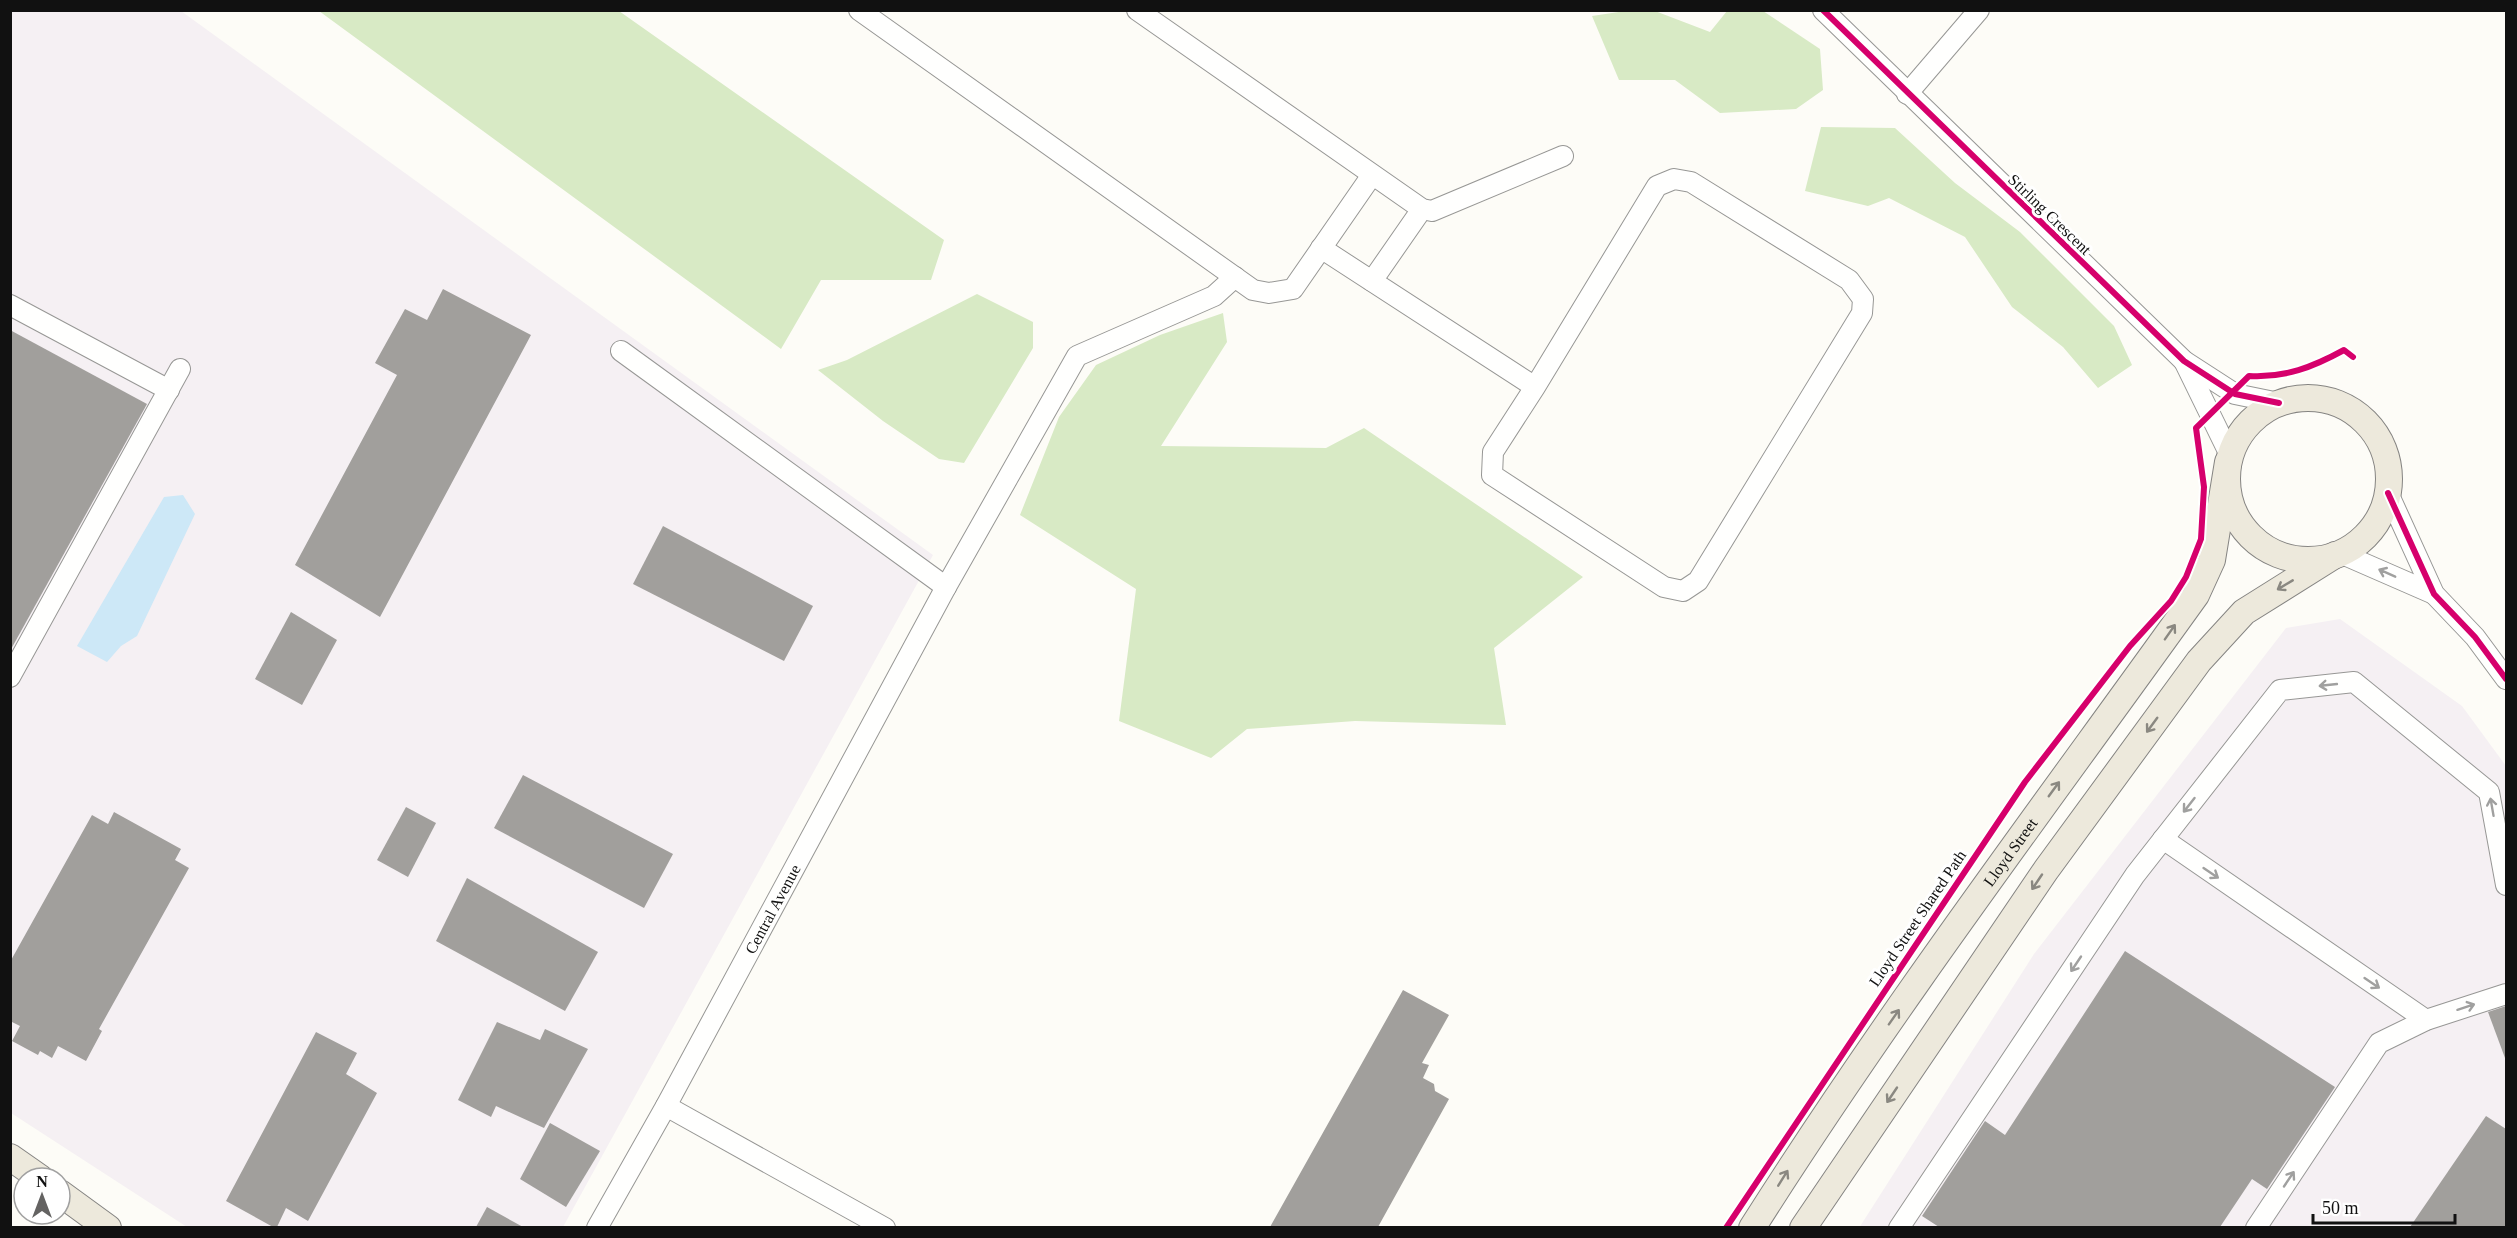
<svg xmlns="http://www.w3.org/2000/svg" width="2517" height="1238" font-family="Georgia,serif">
	<rect width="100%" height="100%" fill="#fdfcf7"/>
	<!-- industrial -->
	<g fill="#f5f0f3">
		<polygon points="10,11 181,11 933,555 563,1227 187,1227 11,1113"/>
		<polygon points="2340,619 2462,706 2506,766 2506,1227 1859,1228 2034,954 2286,628"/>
	</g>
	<!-- forest -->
	<g fill="#d8eac5">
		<polygon points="1632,10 1655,11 1710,32 1727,11 1763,11 1820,49 1823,90 1796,109 1720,113 1675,80 1619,80 1592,16"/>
		<polygon points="319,11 619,11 944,240 931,280 821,280 781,349"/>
		<polygon points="1821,127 1895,128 1955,183 2020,232 2114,326 2132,365 2098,388 2063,347 2012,307 1965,237 1889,198 1868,206 1805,191"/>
		<polygon points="977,294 1033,322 1033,348 964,463 939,459 883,421 818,370 847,360"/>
		<polygon points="1223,313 1227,342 1161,446 1326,448 1364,428 1583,577 1494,648 1506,725 1355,721 1247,729 1211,758 1119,721 1136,589 1020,515 1059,417 1096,365 1160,335"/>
	</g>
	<!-- water -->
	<polygon fill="#cde8f7" points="183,495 195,514 137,636 121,646 107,662 77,646 164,497"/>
	<!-- building -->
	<g fill="#a19f9c">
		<polygon points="443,289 531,335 380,617 295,565 397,375 375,363 405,309 427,320"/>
		<polygon points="10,330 147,404 10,651"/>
		<polygon points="663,526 813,606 784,661 633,584"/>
		<polygon points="291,612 337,640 302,705 255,679"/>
		<polygon points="523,775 673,854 644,908 494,828"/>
		<polygon points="406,807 436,823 408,877 377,860"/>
		<polygon points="114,812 181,849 175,860 189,868 99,1029 102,1031 86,1061 58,1046 52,1058 40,1051 38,1055 12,1041 20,1026 10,1021 10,962 92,815 108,824"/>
		<polygon points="467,878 598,952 565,1011 436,941"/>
		<polygon points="2125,951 2335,1087 2267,1189 2252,1179 2220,1227 1939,1227 1922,1216 1985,1121 2005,1135"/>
		<polygon points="1403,990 1449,1015 1422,1063 1429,1065 1423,1078 1434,1084 1435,1091 1449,1099 1378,1227 1270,1227"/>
		<polygon points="2506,1006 2506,1058 2505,1058 2488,1012"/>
		<polygon points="497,1022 540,1040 545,1029 588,1049 544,1128 496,1106 491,1117 458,1100"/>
		<polygon points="316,1032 357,1053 346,1074 377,1093 308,1221 286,1208 277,1227 273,1227 226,1201"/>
		<polygon points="2486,1116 2506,1129 2506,1227 2410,1227"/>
		<polygon points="550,1123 600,1151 566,1207 520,1179"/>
		<polygon points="487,1207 523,1227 476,1227"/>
	</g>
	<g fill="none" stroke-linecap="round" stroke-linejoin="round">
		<!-- minor casing -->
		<g stroke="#979795" stroke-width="22">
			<g id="minor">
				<polyline points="859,10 1253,290 1269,293 1293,289 1372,175"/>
				<polyline points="1137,10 1422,209 1432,211 1563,156"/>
				<polyline points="1823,10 2184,361 2235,394 2279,403"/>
				<polyline points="1907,94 1979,10"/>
				<polyline points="1321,248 1535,387 1493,452 1492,475 1664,587 1683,591 1698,581 1862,313 1863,299 1849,280 1691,182 1674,179 1657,186 1535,387"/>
				<polyline points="1372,281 1422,209"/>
				<polyline points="10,305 169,390"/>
				<polyline points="621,351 946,587"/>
				<polyline points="2184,361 2230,455"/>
				<polyline points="2388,493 2434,594 2475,637 2506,679"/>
				<polyline points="2340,553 2434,594"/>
				<polyline points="10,677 180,369"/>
				<polyline points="2163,839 2426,1020"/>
				<polyline points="666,1106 885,1228"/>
				<path id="s1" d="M 597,1228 L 666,1106 L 946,587 L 1077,356 L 1214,296 L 1235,277"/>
				<polyline points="1899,1228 2135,875 2280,690 2354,682 2489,792 2506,885"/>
				<polyline points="2256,1228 2379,1043 2426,1020 2506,994"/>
			</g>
		</g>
		<!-- major casing -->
		<g stroke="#858482" stroke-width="28">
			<g id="major">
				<circle cx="2308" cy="479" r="81"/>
				<polyline points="10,1157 40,1178"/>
				<polyline points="60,1193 108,1228"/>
				<path id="s2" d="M 1752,1228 C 1890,1010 2046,804 2196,595 L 2212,560 L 2228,462"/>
				<polyline points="1803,1228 2046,870 2199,661 2244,612 2335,555"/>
			</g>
		</g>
		<!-- minor -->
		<use href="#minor" stroke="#fffffe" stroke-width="20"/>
		<!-- major -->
		<use href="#major" stroke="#ede9dc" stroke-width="26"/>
		<!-- cycleway casing -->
		<g stroke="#fff" stroke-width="10">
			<g id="cycleway">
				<polyline points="1823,10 2184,361 2235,394 2279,403"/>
				<polyline points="2388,493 2434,594 2475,637 2506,679"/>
				<path d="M 1726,1228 L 2025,782 L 2130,646 L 2171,601 L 2186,577 L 2201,539 L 2204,487 L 2196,428 L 2249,376 C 2285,378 2313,367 2344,350 L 2353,357"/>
			</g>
		</g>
		<!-- cycleway -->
		<use href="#cycleway" stroke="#d6006c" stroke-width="6"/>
	</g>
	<!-- one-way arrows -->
	<defs><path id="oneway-shaft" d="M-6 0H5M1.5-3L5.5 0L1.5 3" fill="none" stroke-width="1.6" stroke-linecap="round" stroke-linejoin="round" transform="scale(1.5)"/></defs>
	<g stroke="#a0a09f">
		<use href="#oneway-shaft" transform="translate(2387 573) rotate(-156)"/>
		<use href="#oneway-shaft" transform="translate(2328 685) rotate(174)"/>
		<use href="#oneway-shaft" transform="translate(2189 805) rotate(128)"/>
		<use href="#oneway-shaft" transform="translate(2492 807) rotate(-100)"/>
		<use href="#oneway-shaft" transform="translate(2211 873) rotate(34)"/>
		<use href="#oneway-shaft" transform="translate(2076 964) rotate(124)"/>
		<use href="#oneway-shaft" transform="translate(2372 983) rotate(34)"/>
		<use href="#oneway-shaft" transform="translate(2466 1007) rotate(-18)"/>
		<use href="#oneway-shaft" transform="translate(2289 1179) rotate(-56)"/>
	</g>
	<g stroke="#8a8881">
		<use href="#oneway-shaft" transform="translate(2285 585) rotate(149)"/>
		<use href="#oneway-shaft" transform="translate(2170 632) rotate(-55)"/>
		<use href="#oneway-shaft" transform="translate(2152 725) rotate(126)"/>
		<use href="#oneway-shaft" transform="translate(2054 789) rotate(-54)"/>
		<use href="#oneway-shaft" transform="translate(2037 882) rotate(124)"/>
		<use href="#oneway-shaft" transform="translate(1894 1017) rotate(-55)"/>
		<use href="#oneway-shaft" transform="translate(1892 1095) rotate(124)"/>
		<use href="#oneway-shaft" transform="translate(1783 1178) rotate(-58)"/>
	</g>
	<g text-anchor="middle" stroke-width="6" stroke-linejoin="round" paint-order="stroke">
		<!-- street labels -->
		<g font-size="16" fill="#111" stroke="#fff">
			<text transform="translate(2050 214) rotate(44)" y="6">Stirling Crescent</text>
			<text dy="6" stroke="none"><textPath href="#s2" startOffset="456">Lloyd Street</textPath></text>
			<text dy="6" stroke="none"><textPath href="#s1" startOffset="364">Central Avenue</textPath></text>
			<text transform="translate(1917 918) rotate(-56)" y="6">Lloyd Street Shared Path</text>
		</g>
	</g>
	<!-- border -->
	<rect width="2517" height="1238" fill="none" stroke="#111111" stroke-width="24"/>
	<!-- north arrow -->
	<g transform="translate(42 1196)"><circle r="28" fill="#ffffff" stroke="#a0a0a0" stroke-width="1.5"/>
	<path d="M0-4.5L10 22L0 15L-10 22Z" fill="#646362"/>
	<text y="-9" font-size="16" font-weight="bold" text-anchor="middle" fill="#111111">N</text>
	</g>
	<!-- scale -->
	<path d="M2313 1214v9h142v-9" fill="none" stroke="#111111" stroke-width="3"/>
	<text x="2322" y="1214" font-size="18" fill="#111111" stroke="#ffffff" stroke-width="4.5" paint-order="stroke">50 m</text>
</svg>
